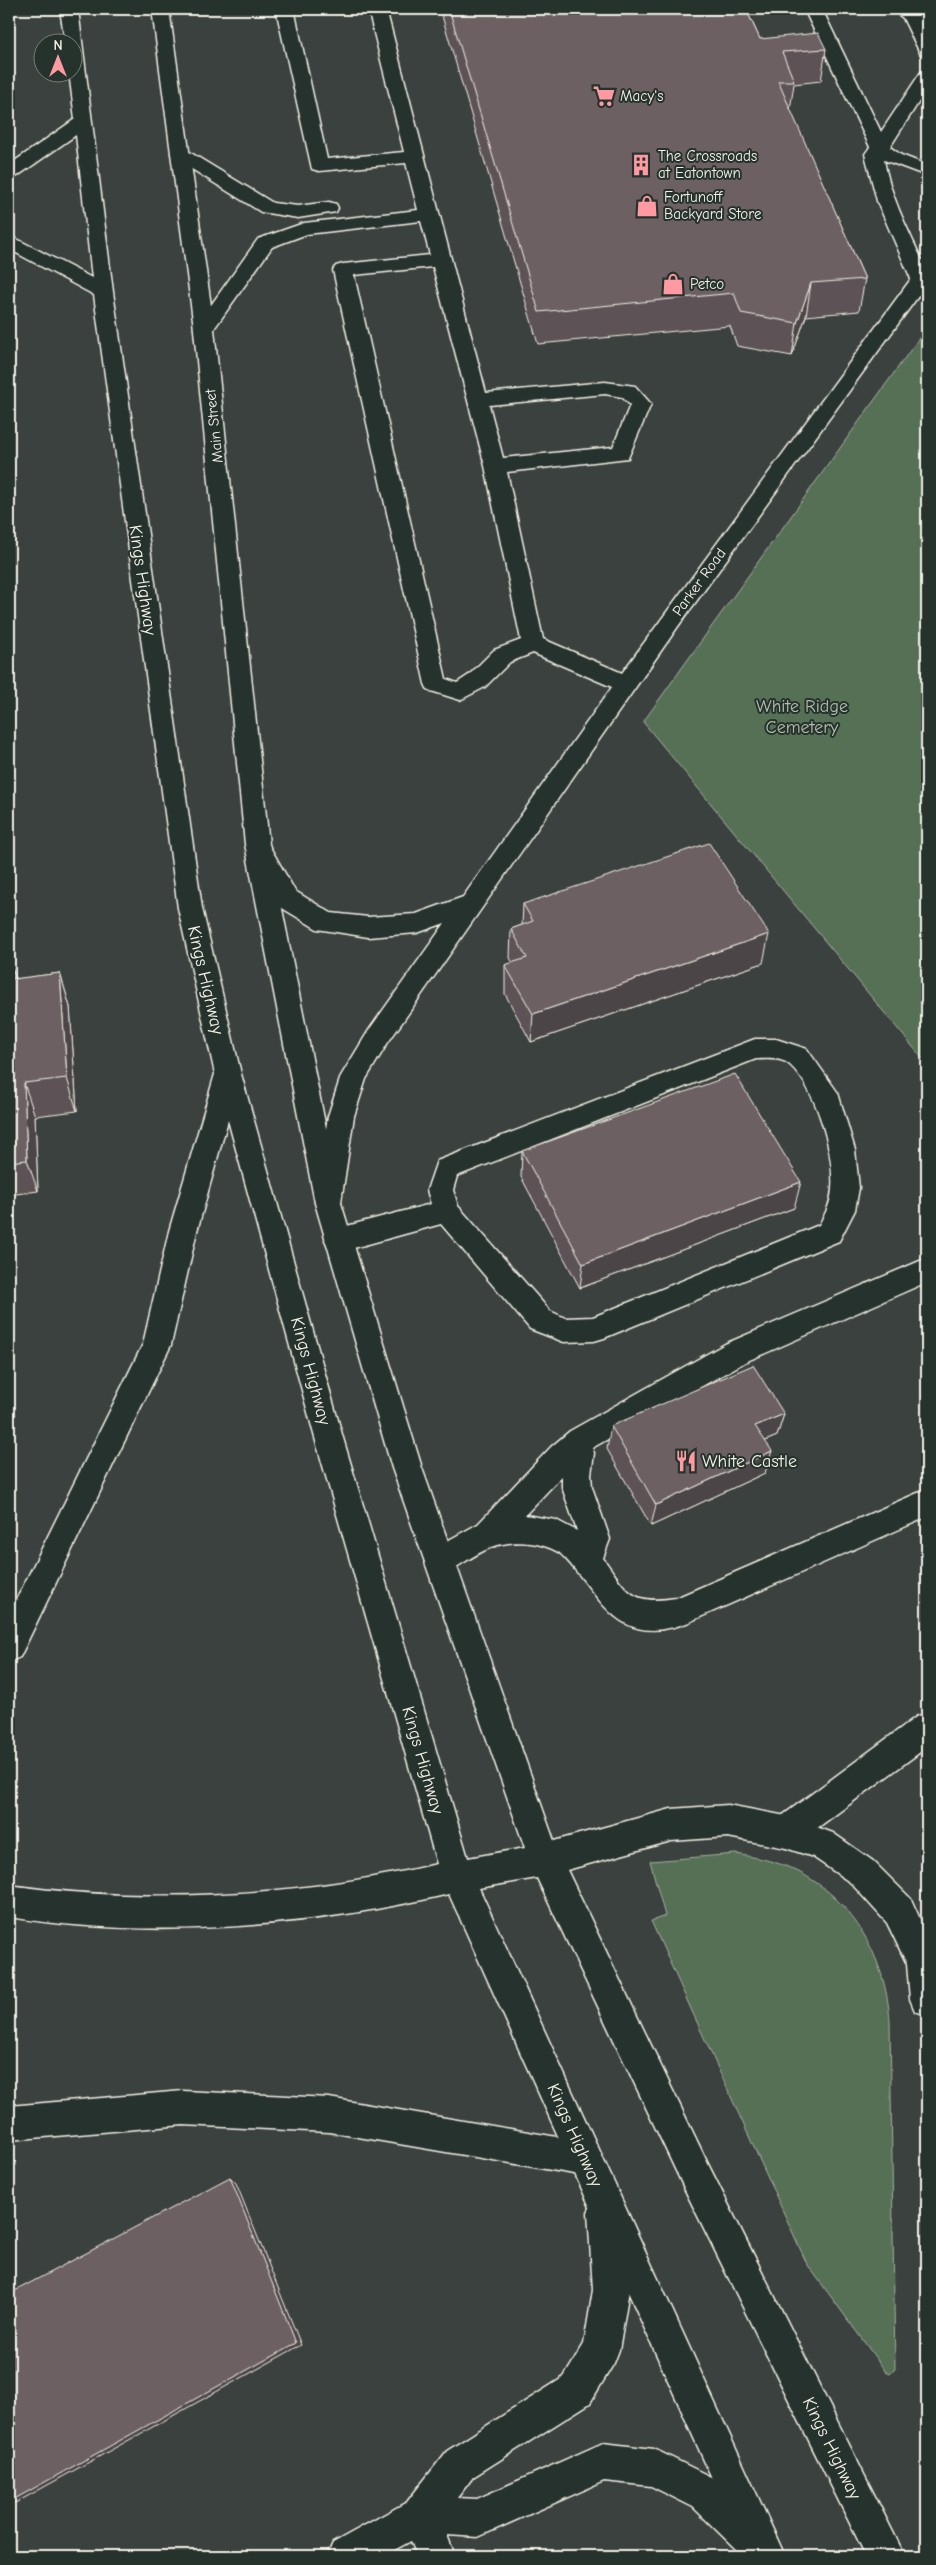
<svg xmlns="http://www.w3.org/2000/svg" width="936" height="2565" font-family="'Comic Neue',sans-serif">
	<rect width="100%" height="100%" fill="#3b413e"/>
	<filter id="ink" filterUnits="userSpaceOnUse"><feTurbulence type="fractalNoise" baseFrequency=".02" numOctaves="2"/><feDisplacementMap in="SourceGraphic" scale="10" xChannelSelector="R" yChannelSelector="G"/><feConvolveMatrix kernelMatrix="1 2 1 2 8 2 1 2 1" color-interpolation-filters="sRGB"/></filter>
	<g filter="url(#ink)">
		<!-- green -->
		<g fill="#567056" stroke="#a5b09f">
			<polygon points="927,327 927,1064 643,722"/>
			<path d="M 736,1854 C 753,1857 771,1860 788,1867 C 850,1893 886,1956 890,2021 L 895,2369 L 890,2374 L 886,2372 L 807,2264 L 651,1921 L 665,1916 L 650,1861 Z"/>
		</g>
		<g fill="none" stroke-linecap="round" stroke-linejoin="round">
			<!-- minor casing -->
			<g stroke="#f4f1e8" stroke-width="3">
				<g id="minor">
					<path d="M 276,9 L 294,9 L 327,159 L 404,152 L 368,9 L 386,9 L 486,393 L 605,382 L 635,386 L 651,404 L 628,458 L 507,472 L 543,639 L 622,673 L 911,279 L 877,201 L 865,154 L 870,147 L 804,9 L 822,9 L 881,132 L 921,72 L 927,71 L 927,89 L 890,147 L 901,155 L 927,165 L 927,176 L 884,160 C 890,195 907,228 922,260 L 927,259 L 927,284 L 679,625 L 387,1044 L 366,1079 L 354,1116 L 341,1202 L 337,1210 L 328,1213 L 319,1210 L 315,1202 L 328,1116 L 341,1076 L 369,1030 L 445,923 L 417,933 L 368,937 L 317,929 L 277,905 L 246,846 L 250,840 L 258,837 L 266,840 L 295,891 L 331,913 L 368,917 L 416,914 L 463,897 L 612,687 L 533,653 L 510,662 L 485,687 L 460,700 L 428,690 L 425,684 L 333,270 L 336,266 L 343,264 L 430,255 L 421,221 L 307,234 L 272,247 L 211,333 L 197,333 L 194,329 L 258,239 L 304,223 L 418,210 L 406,163 L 319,171 L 312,169 ZM 433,267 L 485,466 L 521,640 L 494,650 L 469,675 L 457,683 L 446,679 L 354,275 ZM 605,394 L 622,397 L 630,405 L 613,447 L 503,458 L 489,405 Z"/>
					<path d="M 891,9 C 897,9 905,7 911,9 C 927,13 927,44 927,56 L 921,55 L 903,18 Z"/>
					<polygon points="180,149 186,150 273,203 298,206 329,202 336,204 338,208 336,212 298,218 261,212 174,158 171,154 174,150"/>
					<path d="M 755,1039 L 776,1039 L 807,1049 L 838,1093 L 855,1150 L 859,1188 L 855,1210 L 839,1241 L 604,1338 L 594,1341 L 564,1342 L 530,1329 L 441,1224 L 339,1252 L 329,1248 L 325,1240 L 329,1232 L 339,1228 L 431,1204 L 427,1190 L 437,1161 ZM 756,1059 C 766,1059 782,1057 790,1065 C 816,1088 835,1154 832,1189 C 831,1203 826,1213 819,1225 L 593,1317 L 565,1318 L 550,1311 L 458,1206 L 453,1190 L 457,1176 Z"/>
					<path d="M 927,1258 L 927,1282 L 745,1362 L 592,1448 L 594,1453 L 591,1474 L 592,1487 L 610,1539 L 603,1558 C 628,1593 631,1605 676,1598 L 927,1489 L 927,1517 L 689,1622 C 614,1651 602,1594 560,1553 C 540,1541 514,1539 492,1547 C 474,1554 458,1568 440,1575 L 429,1571 L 425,1561 L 429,1551 L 478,1524 L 551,1447 L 570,1431 L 725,1344 ZM 562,1476 L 562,1487 L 577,1531 L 556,1520 L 525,1515 Z"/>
					<polygon points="927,1713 927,1747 797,1843 786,1848 775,1843 770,1832 775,1821 916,1717"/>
					<polygon points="183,2091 329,2098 586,2142 598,2147 603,2159 598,2171 586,2176 329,2132 183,2125 9,2140 9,2106"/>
					<polygon points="606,2194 618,2200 624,2212 629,2290 619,2350 614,2363 590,2403 473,2477 457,2498 477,2499 603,2443 654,2449 719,2481 768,2529 774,2542 768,2555 742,2555 693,2507 651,2486 604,2481 478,2537 447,2535 455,2556 417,2556 411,2541 383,2556 327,2556 333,2543 407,2502 447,2451 564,2377 584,2344 593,2290 588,2212 594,2200"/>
				</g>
			</g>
			<!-- major casing -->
			<g stroke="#f4f1e8" stroke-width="3">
				<path id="major" d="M 60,9 L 78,9 L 113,292 L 202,908 L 241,1074 L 343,1438 L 468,1858 L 525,1848 L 392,1468 L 315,1203 L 245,844 L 193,320 L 152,9 L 169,9 L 213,320 L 269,844 L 341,1203 L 422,1468 L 554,1841 L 671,1809 L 728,1805 L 786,1816 L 833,1833 L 873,1861 L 911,1899 L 927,1935 L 927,2016 L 915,2011 L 910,1999 L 907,1964 L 887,1923 L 851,1883 L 813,1857 L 786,1848 L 728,1837 L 671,1841 L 567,1870 L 709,2166 L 905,2556 L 866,2556 L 685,2190 L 537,1878 L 479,1888 L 785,2556 L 747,2556 L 449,1894 C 309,1927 151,1940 9,1917 L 9,1885 C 146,1905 302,1896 437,1864 L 315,1438 L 228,1120 L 197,1231 L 171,1345 L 20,1657 L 9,1662 L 9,1615 L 143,1344 L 169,1231 L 215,1074 L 178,908 L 94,295 L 9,249 L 9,235 L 92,278 L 76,135 L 16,177 L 9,178 L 9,165 L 75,119 L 69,72 L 72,72 L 72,42 L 65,42 Z"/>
			</g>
			<!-- highway casing -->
			<g stroke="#f4f1e8" stroke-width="3">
				<polygon id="highway" points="152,9 170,9 166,15 154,15"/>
			</g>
			<!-- minor -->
			<use href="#minor" fill="#26332d" fill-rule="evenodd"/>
			<!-- major -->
			<use href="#major" fill="#26332d" fill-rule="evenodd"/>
			<!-- highway -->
			<use href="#highway" fill="#26332d" fill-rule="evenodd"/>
		</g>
		<!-- wall -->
		<g fill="#5d5356" stroke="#f4f1e8">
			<polygon points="440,9 746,9 760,39 826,49 821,81 794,84 790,110 865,279 859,311 806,316 792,356 737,346 730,326 538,344"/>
			<polygon points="523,904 763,963 531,1042 505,994 505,965 513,963 510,958 511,929 522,925"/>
			<polygon points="9,967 12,967 16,979 60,973 70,1007 77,1111 35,1116 38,1191 9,1195"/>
			<polygon points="522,1151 794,1208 580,1288 521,1177"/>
			<polygon points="784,1414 777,1436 765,1441 765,1473 651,1526 607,1449 611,1426"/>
		</g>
		<!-- shaded-wall -->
		<g fill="#4c4446" stroke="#f4f1e8">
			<polygon points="811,283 806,316 792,356 797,323"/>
			<polygon points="769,934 763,963 531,1042 533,1014"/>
			<polygon points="12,967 23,1001 13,979"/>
			<polygon points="60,973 70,1007 77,1111 67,1078"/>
			<polygon points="24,1083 35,1116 38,1191 27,1160"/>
			<polygon points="801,1182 794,1208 580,1288 583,1264"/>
			<polygon points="784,1414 777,1436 748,1448 755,1426"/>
			<polygon points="772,1451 765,1473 651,1526 656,1505"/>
			<polygon points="230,2177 236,2183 301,2345 17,2502 9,2504 9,2502"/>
		</g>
		<!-- building -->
		<g fill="#6c6164" stroke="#f4f1e8">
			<polygon points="449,9 746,9 760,39 818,33 826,49 782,52 794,81 778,81 865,279 811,283 797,323 741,313 734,293 539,312"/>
			<polygon points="709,843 769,934 533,1014 505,965 527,958 511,929 533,921 523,904"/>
			<polygon points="9,967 12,967 13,979 60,973 67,1078 24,1083 27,1160 9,1162"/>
			<polygon points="735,1074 801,1182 583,1264 522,1151"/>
			<polygon points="753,1365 784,1414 755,1426 772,1451 656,1505 611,1426"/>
			<polygon points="230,2177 296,2343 9,2502 9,2294"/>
		</g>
	</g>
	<!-- icons -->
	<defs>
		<g id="supermarket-bare" transform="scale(1.725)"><path d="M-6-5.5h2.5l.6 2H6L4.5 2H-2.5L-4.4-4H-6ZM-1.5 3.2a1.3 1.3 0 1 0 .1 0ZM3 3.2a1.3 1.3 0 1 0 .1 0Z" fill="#ff9aa2" stroke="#26332d" stroke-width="2.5" paint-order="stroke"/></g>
		<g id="building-bare" transform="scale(1.725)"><path d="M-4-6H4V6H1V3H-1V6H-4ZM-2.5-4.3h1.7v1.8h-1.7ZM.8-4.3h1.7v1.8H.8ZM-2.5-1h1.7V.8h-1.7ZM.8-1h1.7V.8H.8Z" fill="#ff9aa2" stroke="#26332d" stroke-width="2.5" paint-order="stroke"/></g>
		<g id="shop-bare" transform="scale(1.725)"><path d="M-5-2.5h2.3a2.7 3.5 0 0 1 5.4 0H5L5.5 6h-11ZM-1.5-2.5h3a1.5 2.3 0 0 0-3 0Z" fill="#ff9aa2" stroke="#26332d" stroke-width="2.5" paint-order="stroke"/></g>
		<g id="restaurant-bare" transform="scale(1.725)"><path d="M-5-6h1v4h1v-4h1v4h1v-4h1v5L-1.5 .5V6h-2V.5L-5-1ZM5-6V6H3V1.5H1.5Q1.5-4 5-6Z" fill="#ff9aa2" stroke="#26332d" stroke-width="2.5" paint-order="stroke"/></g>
	</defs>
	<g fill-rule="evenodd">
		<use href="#supermarket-bare" x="604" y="96"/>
		<use href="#building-bare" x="641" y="165"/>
		<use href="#shop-bare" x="647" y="206"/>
		<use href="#shop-bare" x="673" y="284"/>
		<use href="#restaurant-bare" x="686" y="1461"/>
	</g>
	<g text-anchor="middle" stroke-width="4" stroke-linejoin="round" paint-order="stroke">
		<!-- far-poi labels -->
		<g font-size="15" fill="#f4f1e8" stroke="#26332d" text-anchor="start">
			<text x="620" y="101">Macy's</text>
			<text x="658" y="161">The Crossroads<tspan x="658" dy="17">at Eatontown</tspan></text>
			<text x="664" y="202">Fortunoff<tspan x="664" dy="17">Backyard Store</tspan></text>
			<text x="690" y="289">Petco</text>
		</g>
		<!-- far-street labels -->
		<g font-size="15" fill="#f4f1e8" stroke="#26332d">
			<text transform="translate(214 426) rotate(-96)" y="5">Main Street</text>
			<text transform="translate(699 582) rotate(-54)" y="5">Parker Road</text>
		</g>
		<!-- street labels -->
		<g font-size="18" fill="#f4f1e8" stroke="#26332d">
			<text transform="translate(143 580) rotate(82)" y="6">Kings Highway</text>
			<text transform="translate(206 980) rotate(77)" y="6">Kings Highway</text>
			<text transform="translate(311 1371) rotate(75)" y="6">Kings Highway</text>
			<text transform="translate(423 1760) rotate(74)" y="6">Kings Highway</text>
			<text transform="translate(575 2135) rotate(66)" y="6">Kings Highway</text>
			<text transform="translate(832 2448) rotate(64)" y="6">Kings Highway</text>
		</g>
		<!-- park labels -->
		<g font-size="18" fill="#b5bdae" stroke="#26332d">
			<text x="802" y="712">White Ridge<tspan x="802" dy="21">Cemetery</tspan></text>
		</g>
		<!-- poi labels -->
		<g font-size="18" fill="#f4f1e8" stroke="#26332d" text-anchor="start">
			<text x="702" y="1467">White Castle</text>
		</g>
	</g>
	<!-- margin -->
	<rect width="936" height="2565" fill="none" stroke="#26332d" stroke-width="30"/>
	<rect x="15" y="15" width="906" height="2535" fill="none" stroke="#f4f1e8" stroke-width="2" filter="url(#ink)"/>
	<!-- north arrow -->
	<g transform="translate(58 58)"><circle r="24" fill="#26332d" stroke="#787f78"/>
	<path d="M0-4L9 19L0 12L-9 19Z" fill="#ff9aa2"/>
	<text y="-8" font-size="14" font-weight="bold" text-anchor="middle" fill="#f4f1e8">N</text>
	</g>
</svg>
